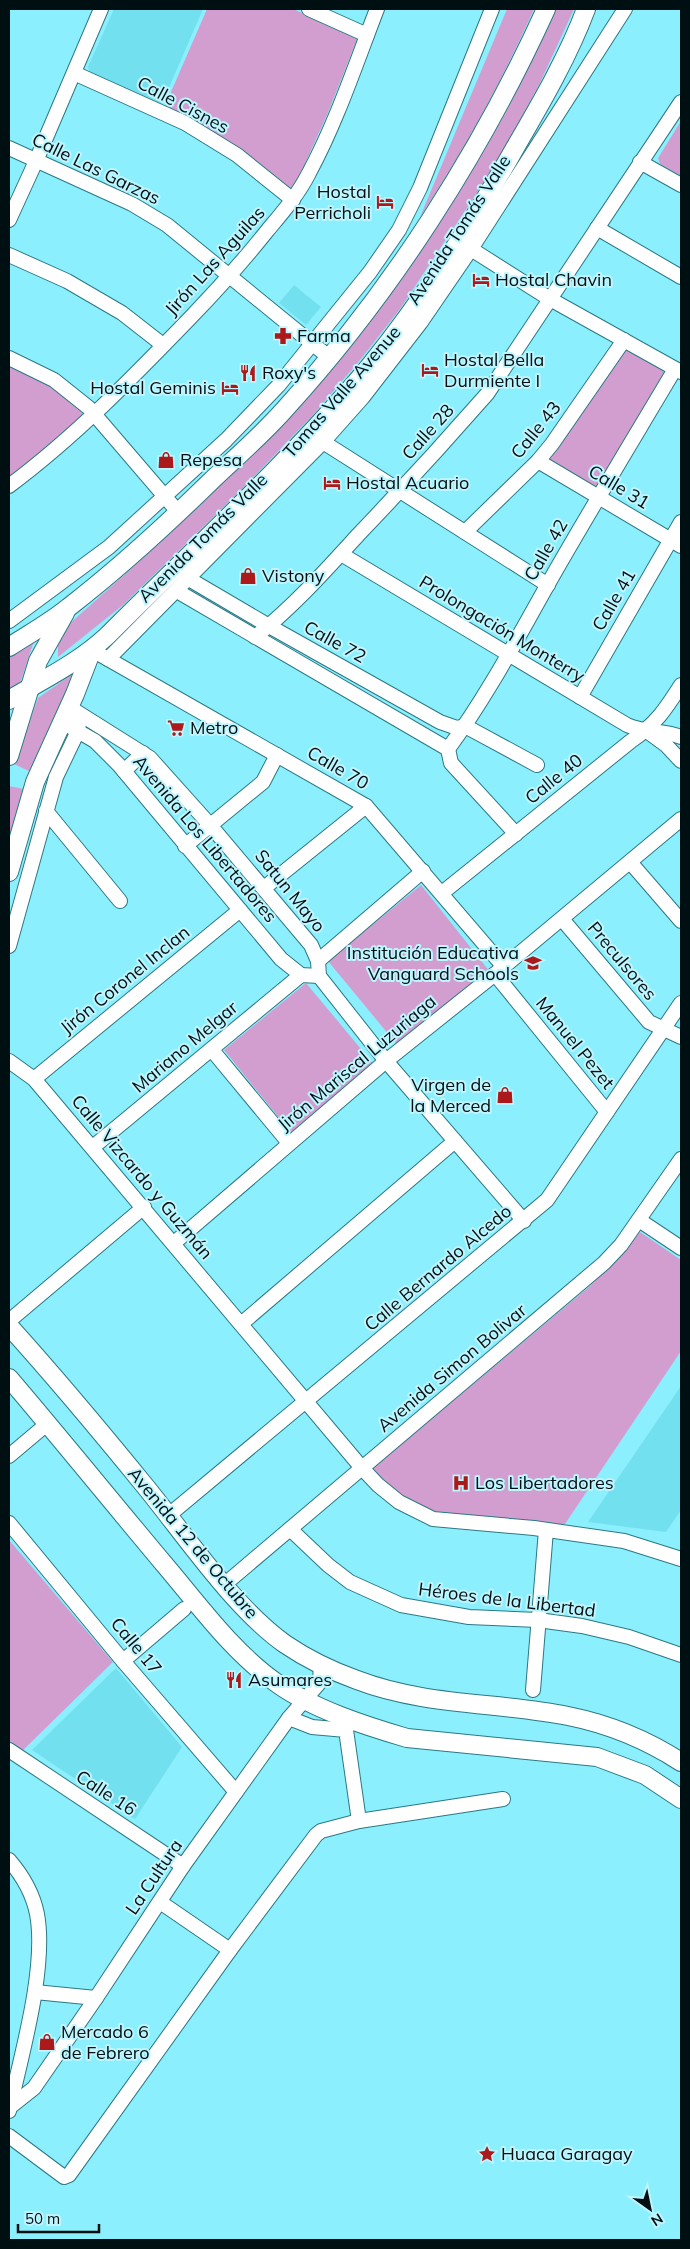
<svg xmlns="http://www.w3.org/2000/svg" width="690" height="2249" font-family="Mulish,sans-serif">
	<rect width="100%" height="100%" fill="#8ceffd"/>
	<!-- built -->
	<g fill="#73e0f0">
		<polygon points="114,9 203,9 161,106 91,75 88,67"/>
		<polygon points="294,285 321,307 306,325 279,303"/>
		<polygon points="681,1386 681,1510 666,1532 588,1522"/>
		<polygon points="116,1668 182,1747 135,1819 32,1750"/>
	</g>
	<!-- green -->
	<g fill="#d29ed0">
		<polygon points="207,9 293,9 358,37 327,115 293,190 288,190 164,108"/>
		<path d="M 507,9 L 534,9 C 502,81 464,151 420,217 Z"/>
		<polygon points="554,9 574,9 539,85 498,161 400,309 360,360 313,415 242,489 123,605 58,657 58,634 133,567 260,444 354,341 432,233 503,117"/>
		<polygon points="681,121 681,176 660,164 658,158"/>
		<polygon points="626,344 671,369 599,492 548,462 547,457"/>
		<polygon points="9,366 60,390 85,416 9,477"/>
		<polygon points="35,638 19,686 9,692 9,655"/>
		<polygon points="81,668 31,772 14,764 38,698"/>
		<polygon points="9,786 24,789 9,843"/>
		<polygon points="421,885 490,972 399,1047 328,961"/>
		<polygon points="306,983 376,1067 293,1135 224,1050"/>
		<polygon points="640,1232 681,1260 681,1351 561,1530 426,1514 368,1472 590,1286 626,1250"/>
		<polygon points="9,1540 113,1662 18,1755 9,1749"/>
	</g>
	<g fill="none" stroke-linecap="round" stroke-linejoin="round">
		<!-- minor casing -->
		<g stroke="#2b7984" stroke-width="16">
			<g id="minor">
				<polyline points="309,9 367,35"/>
				<polyline points="74,73 185,123 237,155 293,200"/>
				<polyline points="9,148 132,204 167,225 330,358"/>
				<polyline points="640,162 681,185"/>
				<polyline points="9,220 36,161 101,9"/>
				<polyline points="597,228 681,277"/>
				<polyline points="471,249 550,299 681,372"/>
				<polyline points="9,255 67,281 122,313 163,345"/>
				<polyline points="9,358 54,380 89,408 179,513"/>
				<polyline points="323,442 548,585"/>
				<polyline points="538,461 681,546"/>
				<path d="M 9,486 C 76,436 134,376 192,316 C 218,289 243,261 267,231 C 282,213 298,195 309,173 C 337,121 356,63 377,9"/>
				<polyline points="465,532 538,461 552,444 624,340"/>
				<path d="M 341,554 L 627,725 C 644,733 663,730 681,737"/>
				<polyline points="189,579 269,626 440,722 457,728 465,726 537,765"/>
				<polyline points="177,591 448,749"/>
				<polyline points="9,621 109,547 226,440 278,386 370,272 399,230 420,188 492,9"/>
				<path d="M 255,637 C 293,607 326,570 358,535 C 402,489 445,442 487,394 L 681,102"/>
				<polyline points="101,655 366,806 504,967"/>
				<polyline points="108,659 323,442 363,397 421,322 471,249 625,9"/>
				<polyline points="580,697 681,522"/>
				<polyline points="69,707 150,758 210,825 311,945 318,961 319,976 386,1061 524,1221"/>
				<polyline points="62,722 95,741 119,765 281,959 301,975 319,976"/>
				<polyline points="647,731 666,745 681,761"/>
				<path d="M 448,749 C 488,695 519,635 552,577 C 592,507 634,438 675,369"/>
				<polyline points="448,749 451,763 516,834"/>
				<polyline points="124,771 143,753"/>
				<polyline points="46,811 120,901"/>
				<polyline points="185,846 263,782 277,755"/>
				<polyline points="630,862 681,921"/>
				<polyline points="264,888 366,806"/>
				<path d="M 442,893 L 631,741 C 656,724 665,710 681,685"/>
				<polyline points="562,919 649,1022 681,1037"/>
				<polyline points="9,946 56,777 78,731 79,722"/>
				<polyline points="318,961 423,871"/>
				<polyline points="495,974 607,1112"/>
				<polyline points="212,1050 289,1143"/>
				<polyline points="9,1061 34,1079 362,1468 378,1485 399,1502 433,1519 534,1528 624,1541 681,1559"/>
				<polyline points="34,1079 240,910"/>
				<polyline points="93,1147 301,975"/>
				<polyline points="639,1220 681,1248"/>
				<polyline points="174,1243 386,1061 495,974 681,819"/>
				<polyline points="9,1321 144,1207"/>
				<polyline points="241,1324 455,1141"/>
				<polyline points="9,1456 47,1424"/>
				<polyline points="169,1515 547,1200 681,1003"/>
				<polyline points="9,1523 123,1661 236,1792"/>
				<polyline points="290,1529 328,1565 350,1582 401,1605 469,1617 538,1620 582,1626 629,1637 681,1655"/>
				<polyline points="225,1584 604,1263 621,1245 681,1159"/>
				<polyline points="123,1661 184,1609"/>
				<polyline points="533,1690 546,1530"/>
				<polyline points="9,1750 183,1866"/>
				<polyline points="359,1821 503,1799"/>
				<path d="M 9,1860 C 22,1875 33,1894 37,1914 C 47,1968 21,2056 9,2111"/>
				<polyline points="160,1902 230,1950"/>
				<polyline points="35,1992 96,1998"/>
				<polyline points="10,2107 34,2088 96,1998 183,1866 289,1718 320,1682 321,1664"/>
				<polyline points="9,2136 64,2177 69,2175 230,1950 316,1835 321,1831 359,1821 346,1730 312,1727 289,1718"/>
			</g>
		</g>
		<!-- major casing -->
		<g stroke="#2b7984" stroke-width="20">
			<g id="major">
				<path d="M 9,647 C 29,634 51,622 69,607 C 118,569 165,526 209,483 C 234,459 262,435 285,409 C 391,293 481,152 546,9"/>
				<path d="M 9,700 C 42,680 78,663 107,636 C 195,548 289,463 369,367 C 424,299 472,224 515,148 C 541,103 568,57 586,9"/>
				<polyline points="9,756 38,661 65,613"/>
				<polyline points="9,872 35,782 75,694 92,650"/>
				<path d="M 9,1326 C 56,1378 101,1432 145,1486 C 185,1535 234,1608 285,1644 C 307,1659 332,1671 357,1680 C 425,1706 498,1702 568,1716 C 608,1724 647,1740 681,1762"/>
				<path d="M 9,1378 C 61,1439 112,1502 164,1564 C 199,1605 233,1653 278,1684 C 313,1709 366,1726 407,1738 L 597,1757 L 645,1775 L 681,1799"/>
			</g>
		</g>
		<!-- minor -->
		<use href="#minor" stroke="#fff" stroke-width="14"/>
		<!-- major -->
		<use href="#major" stroke="#fff" stroke-width="18"/>
	</g>
	<!-- icons -->
	<defs>
		<g id="hotel-bare" transform="scale(1.35)"><path d="M-6-4.5h1.5V1H6V5H4.5V3h-9V5H-6ZM-4 0a1.8 1.8 0 1 1 3.6 0ZM.5 0V-2.5h3Q6-2.5 6 0Z" fill="#ac191a" stroke="#bef5fe" stroke-width="2.5" paint-order="stroke"/></g>
		<g id="pharmacy-bare" transform="scale(1.35)"><path d="M-2-6h4v4h4v4h-4v4h-4v-4h-4v-4h4Z" fill="#ac191a" stroke="#bef5fe" stroke-width="2.5" paint-order="stroke"/></g>
		<g id="restaurant-bare" transform="scale(1.35)"><path d="M-5-6h1v4h1v-4h1v4h1v-4h1v5L-1.5 .5V6h-2V.5L-5-1ZM5-6V6H3V1.5H1.5Q1.5-4 5-6Z" fill="#ac191a" stroke="#bef5fe" stroke-width="2.5" paint-order="stroke"/></g>
		<g id="shop-bare" transform="scale(1.35)"><path d="M-5-2.5h2.3a2.7 3.5 0 0 1 5.4 0H5L5.5 6h-11ZM-1.5-2.5h3a1.5 2.3 0 0 0-3 0Z" fill="#ac191a" stroke="#bef5fe" stroke-width="2.5" paint-order="stroke"/></g>
		<g id="supermarket-bare" transform="scale(1.35)"><path d="M-6-5.5h2.5l.6 2H6L4.5 2H-2.5L-4.4-4H-6ZM-1.5 3.2a1.3 1.3 0 1 0 .1 0ZM3 3.2a1.3 1.3 0 1 0 .1 0Z" fill="#ac191a" stroke="#bef5fe" stroke-width="2.5" paint-order="stroke"/></g>
		<g id="school-bare" transform="scale(1.35)"><path d="M0-5L7-2L0 1L-7-2ZM-4 1L0 2.5L4 1V4Q0 6-4 4Z" fill="#ac191a" stroke="#bef5fe" stroke-width="2.5" paint-order="stroke"/></g>
		<g id="hospital-bare" transform="scale(1.35)"><path d="M-5-5h3v3.5h4V-5h3V5h-3V1.5h-4V5h-3Z" fill="#ac191a" stroke="#bef5fe" stroke-width="2.5" paint-order="stroke"/></g>
		<g id="sight-bare" transform="scale(1.35)"><path d="M0-6L1.8-2.2L6-1.7L2.9 1.2L3.7 5.4L0 3.3L-3.7 5.4L-2.9 1.2L-6-1.7L-1.8-2.2Z" fill="#ac191a" stroke="#bef5fe" stroke-width="2.5" paint-order="stroke"/></g>
	</defs>
	<g fill-rule="evenodd">
		<use href="#hotel-bare" x="385" y="202"/>
		<use href="#hotel-bare" x="481" y="280"/>
		<use href="#pharmacy-bare" x="283" y="336"/>
		<use href="#hotel-bare" x="430" y="370"/>
		<use href="#restaurant-bare" x="248" y="373"/>
		<use href="#hotel-bare" x="230" y="388"/>
		<use href="#shop-bare" x="166" y="460"/>
		<use href="#hotel-bare" x="332" y="483"/>
		<use href="#shop-bare" x="248" y="576"/>
		<use href="#supermarket-bare" x="176" y="728"/>
		<use href="#school-bare" x="533" y="963"/>
		<use href="#shop-bare" x="505" y="1095"/>
		<use href="#hospital-bare" x="461" y="1483"/>
		<use href="#restaurant-bare" x="234" y="1680"/>
		<use href="#shop-bare" x="47" y="2042"/>
		<use href="#sight-bare" x="487" y="2154"/>
	</g>
	<g text-anchor="middle" stroke-width="4" stroke-linejoin="round" paint-order="stroke">
		<!-- street labels -->
		<g font-size="18" fill="#000f11" stroke="#bef5fe">
			<text transform="translate(183 105) rotate(28)" y="6">Calle Cisnes</text>
			<text transform="translate(96 169) rotate(26)" y="6">Calle Las Garzas</text>
			<text transform="translate(459 230) rotate(-57)" y="6">Avenida Tomás Valle</text>
			<text transform="translate(215 261) rotate(-48)" y="6">Jirón Las Aguilas</text>
			<text transform="translate(342 392) rotate(-49)" y="6">Tomas Valle Avenue</text>
			<text transform="translate(536 430) rotate(-51)" y="6">Calle 43</text>
			<text transform="translate(428 432) rotate(-48)" y="6">Calle 28</text>
			<text transform="translate(619 487) rotate(31)" y="6">Calle 31</text>
			<text transform="translate(203 538) rotate(-45)" y="6">Avenida Tomás Valle</text>
			<text transform="translate(546 550) rotate(-60)" y="6">Calle 42</text>
			<text transform="translate(614 600) rotate(-60)" y="6">Calle 41</text>
			<text transform="translate(502 629) rotate(31)" y="6">Prolongación Monterry</text>
			<text transform="translate(335 642) rotate(29)" y="6">Calle 72</text>
			<text transform="translate(338 768) rotate(30)" y="6">Calle 70</text>
			<text transform="translate(554 779) rotate(-39)" y="6">Calle 40</text>
			<text transform="translate(205 839) rotate(50)" y="6">Avenida Los Libertadores</text>
			<text transform="translate(290 891) rotate(51)" y="6">Satun Mayo</text>
			<text transform="translate(622 961) rotate(50)" y="6">Preculsores</text>
			<text transform="translate(125 980) rotate(-39)" y="6">Jirón Coronel Inclan</text>
			<text transform="translate(575 1043) rotate(51)" y="6">Manuel Pezet</text>
			<text transform="translate(185 1047) rotate(-40)" y="6">Mariano Melgar</text>
			<text transform="translate(357 1063) rotate(-40)" y="6">Jirón Mariscal Luzuriaga</text>
			<text transform="translate(142 1177) rotate(50)" y="6">Calle Vizcardo y Guzmán</text>
			<text transform="translate(438 1268) rotate(-40)" y="6">Calle Bernardo Alcedo</text>
			<text transform="translate(452 1368) rotate(-40)" y="6">Avenida Simon Bolivar</text>
			<text transform="translate(193 1543) rotate(50)" y="6">Avenida 12 de Octubre</text>
			<text transform="translate(507 1600) rotate(7)" y="6">Héroes de la Libertad</text>
			<text transform="translate(136 1646) rotate(50)" y="6">Calle 17</text>
			<text transform="translate(106 1793) rotate(33)" y="6">Calle 16</text>
			<text transform="translate(154 1877) rotate(-56)" y="6">La Cultura</text>
		</g>
		<!-- poi labels -->
		<g font-size="18" fill="#000f11" stroke="#bef5fe" text-anchor="start">
			<text x="371" y="198" text-anchor="end">Hostal<tspan x="371" dy="21">Perricholi</tspan></text>
			<text x="495" y="286">Hostal Chavin</text>
			<text x="297" y="342">Farma</text>
			<text x="444" y="366">Hostal Bella<tspan x="444" dy="21">Durmiente I</tspan></text>
			<text x="262" y="379">Roxy's</text>
			<text x="216" y="394" text-anchor="end">Hostal Geminis</text>
			<text x="180" y="466">Repesa</text>
			<text x="346" y="489">Hostal Acuario</text>
			<text x="262" y="582">Vistony</text>
			<text x="190" y="734">Metro</text>
			<text x="519" y="959" text-anchor="end">Institución Educativa<tspan x="519" dy="21">Vanguard Schools</tspan></text>
			<text x="491" y="1091" text-anchor="end">Virgen de<tspan x="491" dy="21">la Merced</tspan></text>
			<text x="475" y="1489">Los Libertadores</text>
			<text x="248" y="1686">Asumares</text>
			<text x="61" y="2038">Mercado 6<tspan x="61" dy="21">de Febrero</tspan></text>
			<text x="501" y="2160">Huaca Garagay</text>
		</g>
	</g>
	<!-- border -->
	<rect width="690" height="2249" fill="none" stroke="#000f11" stroke-width="20"/>
	<!-- north arrow -->
	<g transform="translate(650 2209) rotate(147)" stroke="#bef5fe" stroke-width="4" paint-order="stroke">
	<path d="M0-4L9 19L0 12L-9 19Z" fill="#000f11"/>
	<text y="-8" font-size="14" font-weight="bold" text-anchor="middle" fill="#000f11">N</text>
	</g>
	<!-- scale -->
	<path d="M18 2224v8h81v-8" fill="none" stroke="#000f11" stroke-width="2.5"/>
	<text x="25" y="2224" font-size="15" fill="#000f11" stroke="#bef5fe" stroke-width="4" paint-order="stroke">50 m</text>
</svg>
